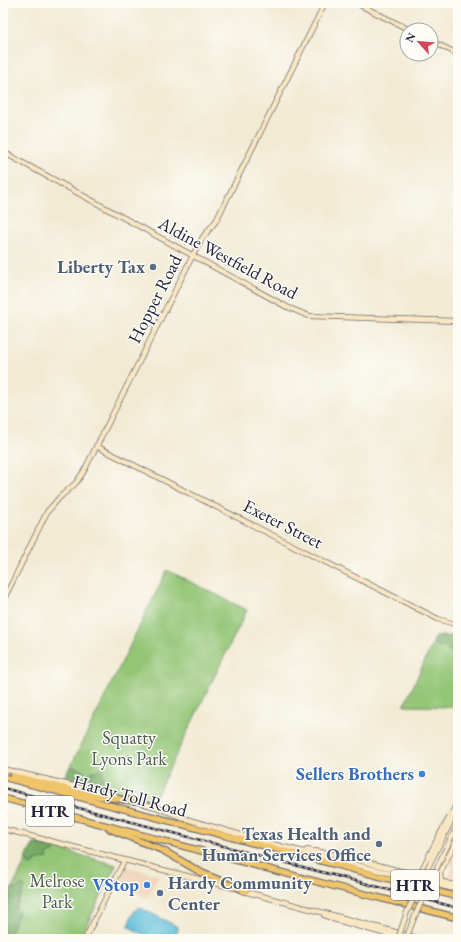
<svg xmlns="http://www.w3.org/2000/svg" width="461" height="942" font-family="'EB Garamond',serif">
	<rect width="100%" height="100%" fill="#fdfcf7"/>
	<filter id="ink" filterUnits="userSpaceOnUse"><feTurbulence type="fractalNoise" baseFrequency=".025" numOctaves="2"/><feDisplacementMap in="SourceGraphic" scale="8" xChannelSelector="R" yChannelSelector="G"/><feConvolveMatrix kernelMatrix="1 2 1 2 8 2 1 2 1" color-interpolation-filters="sRGB"/></filter>
	<filter id="wash" filterUnits="userSpaceOnUse"><feTurbulence type="fractalNoise" baseFrequency=".012" numOctaves="4" result="noise"/><feDisplacementMap in="SourceGraphic" scale="16" xChannelSelector="R" yChannelSelector="G"/><feGaussianBlur stdDeviation="0.9" result="paint"/><feColorMatrix in="noise" values="0 0 0 0 0 0 0 0 0 0 0 0 0 0 0 0 0 1.4 0 .05"/><feComposite in="paint" operator="in"/></filter>
	<g filter="url(#wash)">
		<rect width="100%" height="100%" fill="#f2ebd4"/>
		<!-- built -->
		<g fill="#f0d6bc">
			<polygon points="458,843 458,882 448,879 453,866 448,864"/>
			<polygon points="127,867 159,875 147,898 117,883"/>
		</g>
		<!-- green -->
		<g fill="#93c575" stroke="#5a7458">
			<polygon points="167,570 247,610 153,802 64,780"/>
			<polygon points="433,643 458,654 458,707 404,706"/>
			<polygon points="35,842 116,865 80,939 3,939 3,907"/>
		</g>
		<!-- forest -->
		<g fill="#76aa66" stroke="#4c6650">
			<polygon points="436,636 458,636 458,654 433,643"/>
			<polygon points="70,766 83,770 85,775 83,780 74,776 72,780 64,779"/>
			<path d="M 101,769 L 103,770 L 102,783 L 110,788 C 103,792 96,789 90,786 L 91,772 Z"/>
			<polygon points="33,845 40,845 42,847 50,847 55,851 48,854 47,857 48,858 35,861 35,863 29,865 25,858"/>
			<polygon points="22,884 25,887 15,910 19,913 7,939 3,939 3,924 5,920 5,913 10,899 11,889 17,889"/>
		</g>
		<!-- water -->
		<path fill="#58bbd7" stroke="#3d6e89" d="M 139,907 L 178,927 L 178,930 L 174,939 L 152,939 L 129,927 C 128,921 134,910 139,907 Z"/>
	</g>
	<g filter="url(#ink)">
		<g fill="none" stroke-linecap="round" stroke-linejoin="round">
			<!-- secondary casing -->
			<g stroke="#6b6871" stroke-width="6">
				<g id="secondary">
					<polyline points="356,3 410,30"/>
					<polyline points="431,41 458,54"/>
					<polyline points="3,152 287,307 309,316 458,321"/>
					<polyline points="96,446 438,619 458,625"/>
					<polyline points="3,601 47,512 60,497 76,483 84,471 193,255 203,237 216,221 325,3"/>
					<polyline points="3,769 116,796"/>
					<polyline points="131,800 155,807 186,819 276,845 458,890"/>
					<polyline points="3,829 234,888"/>
					<polyline points="307,850 339,855 458,886"/>
					<polyline points="431,861 458,808"/>
					<polyline points="439,863 458,824"/>
					<polyline points="419,875 440,834 458,802"/>
					<polyline points="441,881 440,873 458,837"/>
					<polyline points="243,891 421,939"/>
					<polyline points="324,915 333,919 404,939"/>
					<polyline points="85,939 124,861"/>
				</g>
			</g>
			<!-- highway casing -->
			<g stroke="#6b6871" stroke-width="8">
				<g id="highway">
					<polyline points="13,776 90,795 134,801"/>
					<polyline points="3,777 458,897"/>
					<polyline points="3,798 333,886 458,918"/>
					<polyline points="110,829 164,851 202,873 246,891"/>
				</g>
			</g>
			<!-- secondary -->
			<use href="#secondary" stroke="#f9e7c3" stroke-width="4.5"/>
			<!-- highway -->
			<use href="#highway" stroke="#f0c469" stroke-width="5.5"/>
			<!-- rail casing -->
			<g stroke="#22223b" stroke-width="2.5">
				<polyline id="rail" points="3,788 458,908"/>
			</g>
			<!-- rail -->
			<use href="#rail" stroke="#fdfcf7" stroke-width="1" stroke-dasharray="3" stroke-linecap="butt"/>
			<!-- secondary-bridge casing -->
			<g stroke="#6b6871" stroke-width="6" stroke-linecap="butt">
				<g id="secondary-bridge">
					<polyline points="398,939 407,912 431,861"/>
					<polyline points="406,939 414,918 439,863"/>
				</g>
			</g>
			<!-- secondary-bridge -->
			<use href="#secondary-bridge" stroke="#f9e7c3" stroke-width="4.5"/>
		</g>
	</g>
	<!-- markers -->
	<g fill="#5c6f8a" stroke="#fdfcf7" stroke-width="1.5">
		<circle cx="153" cy="267" r="4"/>
		<circle cx="379" cy="844" r="4"/>
		<circle cx="160" cy="893" r="4"/>
	</g>
	<g fill="#3f7fe0" stroke="#fdfcf7" stroke-width="1.5">
		<circle cx="422" cy="774" r="4"/>
		<circle cx="147" cy="885" r="4"/>
	</g>
	<g text-anchor="middle" stroke-width="3" stroke-linejoin="round" paint-order="stroke">
		<!-- shield labels -->
		<g fill="#fdfcf7" stroke="#646373" stroke-width="1">
			<rect x="26" y="796" width="48" height="30" rx="3"/>
			<rect x="391" y="870" width="48" height="30" rx="3"/>
		</g>
		<g font-size="17" font-weight="bold" fill="#22223b">
			<text x="50" y="817">HTR</text>
			<text x="415" y="891">HTR</text>
		</g>
		<!-- street labels -->
		<g font-size="18" fill="#22223b" stroke="#fdfcf7">
			<text transform="translate(228 258) rotate(28)" y="6">Aldine Westfield Road</text>
			<text transform="translate(155 299) rotate(-63)" y="6">Hopper Road</text>
			<text transform="translate(283 524) rotate(27)" y="6">Exeter Street</text>
			<text transform="translate(130 796) rotate(15)" y="6">Hardy Toll Road</text>
		</g>
		<!-- service labels -->
		<g font-size="18" font-weight="bold" fill="#4e5e75" stroke="#fdfcf7" text-anchor="end">
			<text x="145" y="273">Liberty Tax</text>
			<text x="371" y="840">Texas Health and<tspan x="371" dy="21">Human Services Office</tspan></text>
			<text x="168" y="889" text-anchor="start">Hardy Community<tspan x="168" dy="21">Center</tspan></text>
		</g>
		<!-- park labels -->
		<g font-size="18" fill="#4a5b4f" stroke="#fdfcf7">
			<text x="129" y="744">Squatty<tspan x="129" dy="21">Lyons Park</tspan></text>
			<text x="57" y="887">Melrose<tspan x="57" dy="21">Park</tspan></text>
		</g>
		<!-- shop labels -->
		<g font-size="18" font-weight="bold" fill="#366cbe" stroke="#fdfcf7" text-anchor="end">
			<text x="414" y="780">Sellers Brothers</text>
			<text x="139" y="891">VStop</text>
		</g>
	</g>
	<!-- margin -->
	<rect width="461" height="942" fill="none" stroke="#fdfcf7" stroke-width="16"/>
	<!-- north arrow -->
	<g transform="translate(419 42) rotate(297)"><circle r="19" fill="#fdfcf7" stroke="#a5a5ac"/>
	<path d="M0-3L7 15L0 10L-7 15Z" fill="#d1495b"/>
	<text y="-6" font-size="11" font-weight="bold" text-anchor="middle" fill="#22223b">N</text>
	</g>
</svg>
